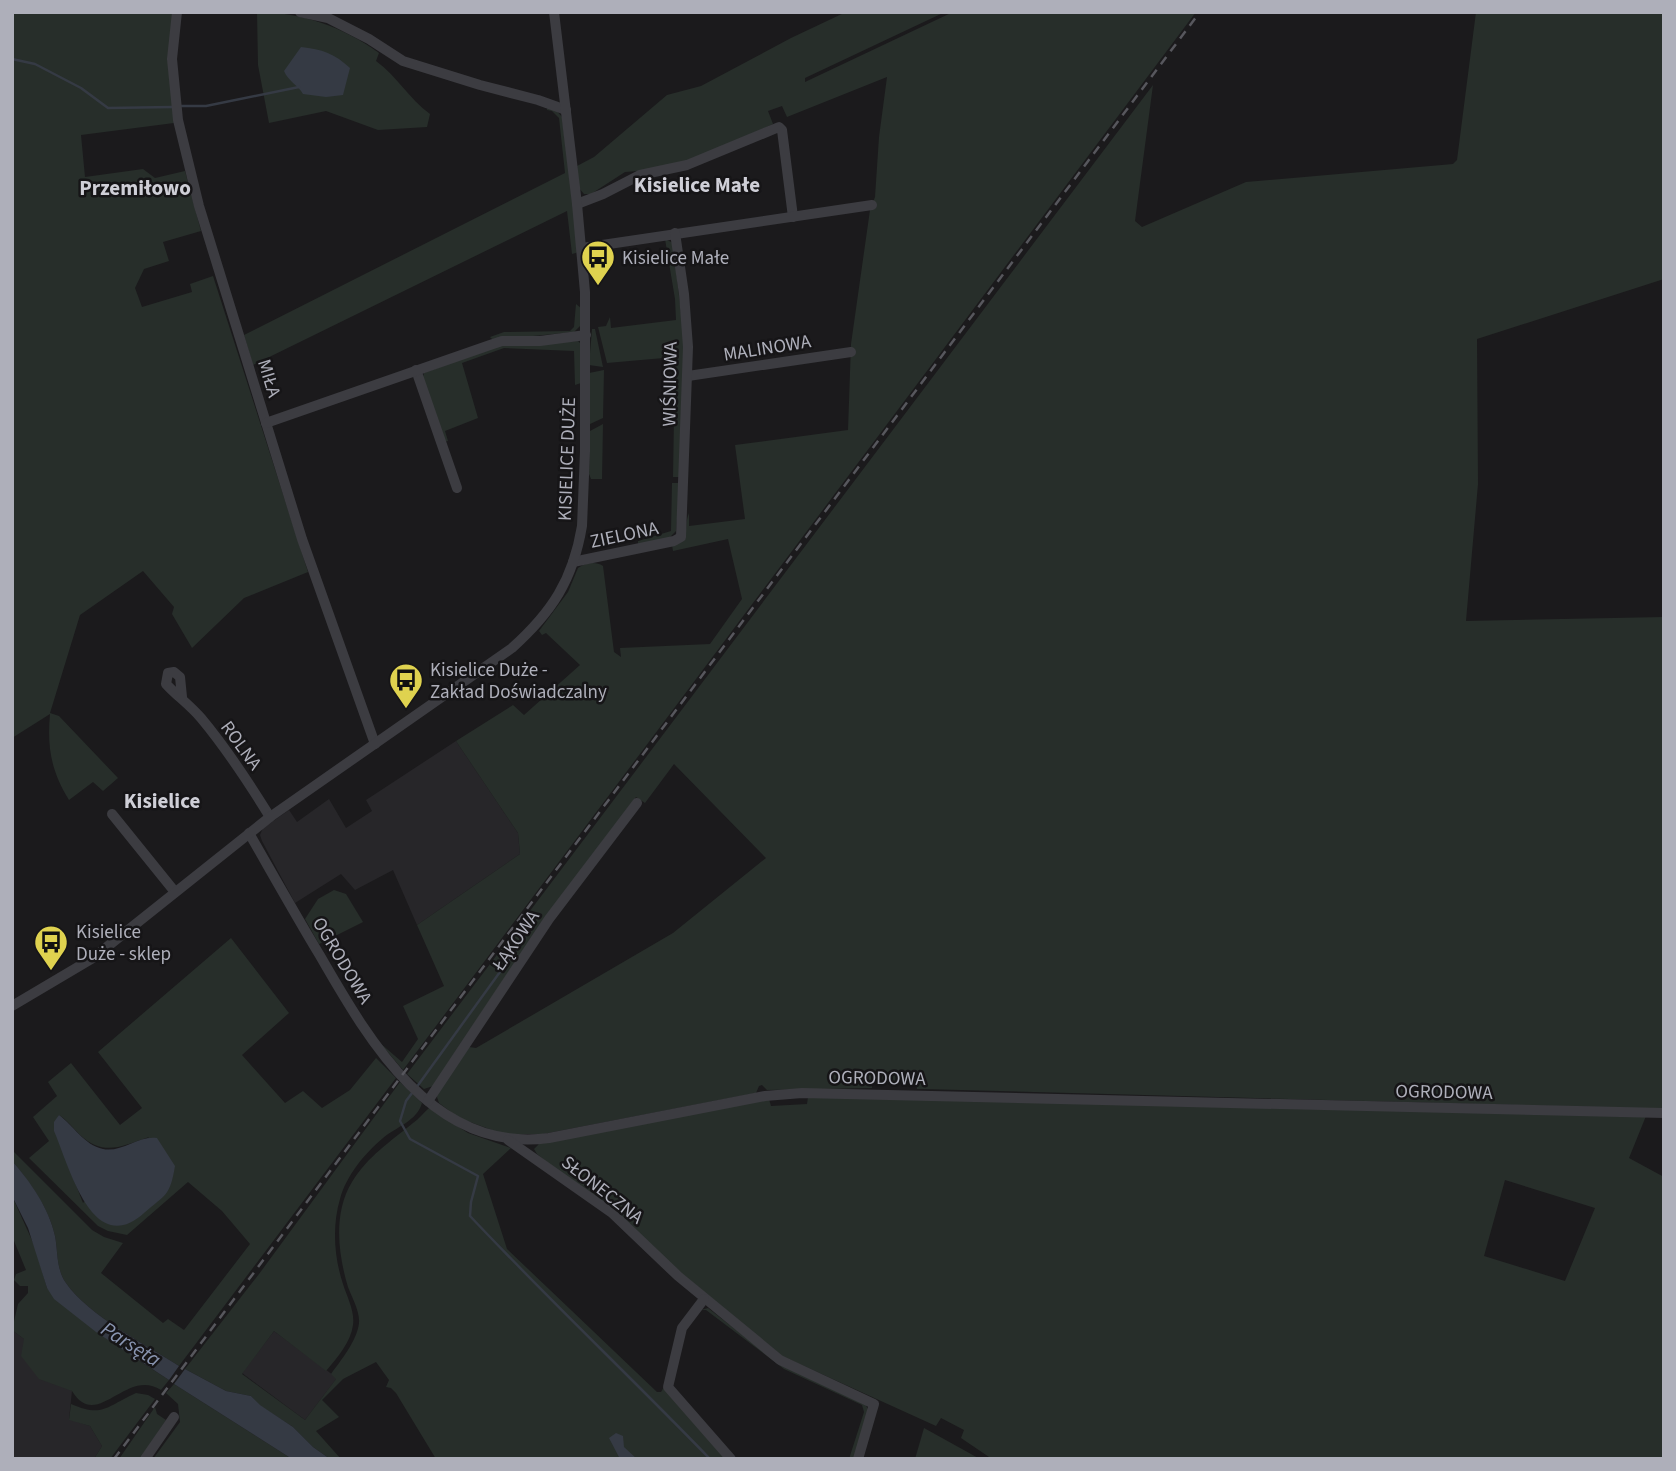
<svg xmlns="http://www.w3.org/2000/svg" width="1676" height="1471" font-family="'Source Sans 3',sans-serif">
	<rect width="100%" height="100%" fill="#1b1a1c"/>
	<!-- built -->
	<g fill="#272629">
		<polygon points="456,741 518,833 520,854 417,925 393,870 355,890 341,874 295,903 262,841 260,835 263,828 289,810 297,822 329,799 346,828 372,811 366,800"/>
		<polygon points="12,1330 24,1339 24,1343 66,1387 72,1391 69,1419 90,1426 102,1446 94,1459 12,1459"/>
		<polygon points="274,1331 337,1378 305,1420 242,1373"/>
	</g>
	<!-- green -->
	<g fill="#272e2a" fill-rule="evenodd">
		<path d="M 12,12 L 173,12 L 174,123 L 81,135 L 85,177 L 143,169 L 155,178 L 185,171 L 201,231 L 163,242 L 169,261 L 144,269 L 135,288 L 142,307 L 192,292 L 190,284 L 213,276 L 308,572 L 244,598 L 192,648 L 172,614 L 174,607 L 143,571 L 80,615 L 50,713 L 59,716 L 118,778 L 103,791 L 93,782 L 69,800 C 51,771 47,747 50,714 L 12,738 Z"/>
		<path d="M 257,12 C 300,12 344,27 379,53 L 376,61 C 397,76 409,99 430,114 L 427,127 L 378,130 L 326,111 L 269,123 L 258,65 Z"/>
		<path d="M 846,12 L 945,12 L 805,78 L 805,82 L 953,12 L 1196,12 L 403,1070 L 380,1043 L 402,1062 L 418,1039 L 403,1006 L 444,986 L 417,925 L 520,854 L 518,833 L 456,741 L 513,705 L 524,715 L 580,665 L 546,633 L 542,635 L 539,631 L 568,592 L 578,568 C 586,563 595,561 603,566 L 614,652 L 621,657 L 620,648 L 710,644 L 742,599 L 728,539 L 673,551 L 672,545 C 693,536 682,531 689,513 L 689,526 L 745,519 L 735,445 L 848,430 L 851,344 L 870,210 L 875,197 L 879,137 L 887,77 L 787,117 L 782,106 L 768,111 L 773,124 L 726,146 L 664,169 L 625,172 L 591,194 L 584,194 L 579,188 L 577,166 L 594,157 L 667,95 L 701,86 L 791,38 Z"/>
		<polygon points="1476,12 1664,12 1664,279 1477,339 1478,484 1466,621 1664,617 1664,1109 922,1089 917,1089 916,1082 872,1082 872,1088 767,1090 762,1085 759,1086 756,1093 543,1134 503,1134 459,1118 439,1103 436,1094 469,1047 476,1048 673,933 766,858 674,764 645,803 636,797 544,919 433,1086 424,1089 407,1074 1153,85 1135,221 1142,227 1246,182 1453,164 1457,160"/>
		<polygon points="547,108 556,110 562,117 579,252 572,254 567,211 253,365 244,335 565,173 559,118 552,111 547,110"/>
		<polygon points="665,239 673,243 685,348 680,477 673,477 675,357 607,363 598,327 606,326 610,317 611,328 676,320 675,299"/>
		<polygon points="576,304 581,308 581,325 574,332 493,340 490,337 504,332 570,331 574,327"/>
		<polygon points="592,329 595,329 603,367 589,365"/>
		<polygon points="578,341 581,344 581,383 575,385 574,351 504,348 462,363 478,418 445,431 448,441 444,442 422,380 424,373 500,345"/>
		<polygon points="604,370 603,418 590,424 589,373"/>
		<polygon points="603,424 602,479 591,479 589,474 590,431"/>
		<polygon points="672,483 680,483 676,531 669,538 638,546 638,541 671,531"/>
		<polygon points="334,890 346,894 363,922 319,944 305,919 318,899"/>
		<path d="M 231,938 L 289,1013 L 242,1055 L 285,1103 L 303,1091 L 322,1108 L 350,1090 L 376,1058 L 396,1078 L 179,1366 C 145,1344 89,1316 66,1283 C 56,1269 58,1251 55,1236 C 49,1208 30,1182 12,1161 L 12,1150 L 92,1230 L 104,1237 L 123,1243 L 101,1273 L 163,1323 L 168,1319 L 184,1330 L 250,1244 L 222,1211 L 188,1182 L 127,1235 L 108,1231 L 98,1226 L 29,1158 L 49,1141 L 33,1117 L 57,1096 L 48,1082 L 71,1063 L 120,1125 L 142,1108 L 98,1052 ZM 59,1115 C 67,1120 73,1128 80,1135 C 104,1157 122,1146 149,1137 L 83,1203 L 55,1131 Z"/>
		<path d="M 400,1082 L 422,1103 C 417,1121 396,1127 383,1138 C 365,1153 346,1176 340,1199 C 332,1226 334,1257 343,1284 C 347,1297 355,1311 353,1325 C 351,1342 337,1358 326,1371 L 274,1331 L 242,1374 L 305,1420 L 336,1379 L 331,1374 C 341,1360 357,1341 359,1323 C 360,1311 352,1298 348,1287 C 338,1254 333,1213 352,1182 C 368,1156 390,1142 413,1123 C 419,1119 423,1113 429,1108 L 468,1133 L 511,1148 L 483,1174 L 507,1249 L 657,1392 L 661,1392 L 664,1387 L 725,1459 L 436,1459 L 396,1393 L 391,1388 L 386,1387 L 389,1380 L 376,1362 L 343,1379 L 322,1400 L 339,1417 L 316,1431 L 341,1459 L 330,1459 L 313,1447 L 293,1427 L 259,1405 L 251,1396 L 226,1391 L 185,1369 L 259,1274 Z"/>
		<path d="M 808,1097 L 1646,1116 L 1629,1158 L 1664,1177 L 1664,1459 L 992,1459 L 961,1438 L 964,1430 L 941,1418 L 936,1426 L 782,1356 L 537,1154 L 534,1149 L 539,1144 L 769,1099 L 771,1106 L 807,1104 ZM 1505,1180 L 1595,1208 L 1565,1281 L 1484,1256 Z"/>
		<path d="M 12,1196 L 35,1247 L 47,1288 L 135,1358 L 169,1380 L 161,1390 C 126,1367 97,1432 72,1391 L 39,1379 L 21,1356 L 24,1339 L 12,1330 L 18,1304 L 28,1293 L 28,1286 L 20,1286 L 14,1280 L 16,1274 L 26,1270 L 12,1236 Z"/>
		<polygon points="708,1308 767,1354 866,1405 868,1410 854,1459 849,1459 864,1412 862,1405 784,1369 706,1310 701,1310"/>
		<polygon points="174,1384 292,1459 153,1459 180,1422 178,1404 166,1393"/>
		<path d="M 136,1393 L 148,1395 L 155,1399 L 110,1459 L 94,1459 L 102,1446 L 90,1426 L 69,1420 L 71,1404 C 103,1418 107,1406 136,1393 Z"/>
		<polygon points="155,1407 157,1414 166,1420 140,1459 119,1459"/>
		<polygon points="924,1428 980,1459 915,1459"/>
	</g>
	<!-- water -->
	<g fill="#353a44">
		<path d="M 301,47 C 322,49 335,54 350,68 L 343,95 L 326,97 L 303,94 C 298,85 288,81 284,71 Z"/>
		<path d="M 59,1115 C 73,1125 84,1145 103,1149 C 121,1153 139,1135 157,1138 L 175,1166 C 170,1196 166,1194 144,1213 C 92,1260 69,1165 54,1131 L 54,1122 Z"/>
		<path d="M 12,1161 C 30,1181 49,1208 55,1236 C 58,1251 56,1269 66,1283 C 89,1316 145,1344 179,1366 L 169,1380 L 96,1332 L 54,1299 L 47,1288 L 28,1228 L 12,1196 Z"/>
		<polygon points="185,1369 226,1391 251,1396 260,1405 293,1427 313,1447 330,1459 292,1459 174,1384"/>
		<polygon points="616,1433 623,1436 624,1447 637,1459 620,1459 609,1438"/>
	</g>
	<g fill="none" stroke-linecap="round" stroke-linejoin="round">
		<!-- stream -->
		<g stroke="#353a44" stroke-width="2.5">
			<polyline points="12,59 35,64 81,88 108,108 172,107"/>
			<polyline points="179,106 206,106 299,87"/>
			<polyline points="416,1088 518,947"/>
			<path d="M 412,1093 L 406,1101 L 400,1121 L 410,1139 L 478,1176 L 471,1202 L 470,1216 C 548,1299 631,1377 710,1459"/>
		</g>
		<!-- minor -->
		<g stroke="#3c3c41" stroke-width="10">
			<polyline points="177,12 172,59 178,120 199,206 302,539 375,744"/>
			<polyline points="300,12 328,18 369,39 403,61 480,85 538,100 566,110"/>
			<polyline points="577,204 603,194 640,175 687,165 779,127 782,130 793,217"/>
			<polyline points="582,248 872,205"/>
			<polyline points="416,370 457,488"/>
			<polyline points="688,376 851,352"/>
			<polyline points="266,423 490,345 502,341 540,341 586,335"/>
			<polyline points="573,562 674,541 681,537 688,347 684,294 675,233"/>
			<path d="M 182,697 L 180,677 L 174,672 L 168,673 L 166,684 C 177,696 190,705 201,718 C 227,749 249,783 270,817"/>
			<polyline points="112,814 175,892"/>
			<path d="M 249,833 C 272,873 295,914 319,954 C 368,1039 433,1154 549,1138 L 765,1096 L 802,1093 L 1664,1113"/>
			<path d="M 12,1006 L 93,958 L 270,817 L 512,648 C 552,612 573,580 582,526 L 585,451 L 585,292 L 577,204 L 554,12"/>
			<polyline points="428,1101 549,919 637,803"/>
			<polyline points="508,1140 612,1213 678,1276 780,1360 874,1404 858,1459"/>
			<polyline points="704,1299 682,1328 668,1387 731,1459"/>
			<polyline points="145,1459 174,1417"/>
		</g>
		<!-- rail -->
		<polyline stroke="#57575d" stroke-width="2.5" stroke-dasharray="9 7" stroke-linecap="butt" points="114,1459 1200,12"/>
	</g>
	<!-- icons -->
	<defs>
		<g id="bus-pin" transform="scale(1.75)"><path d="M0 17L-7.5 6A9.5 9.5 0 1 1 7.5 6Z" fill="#dfd24f" stroke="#161517"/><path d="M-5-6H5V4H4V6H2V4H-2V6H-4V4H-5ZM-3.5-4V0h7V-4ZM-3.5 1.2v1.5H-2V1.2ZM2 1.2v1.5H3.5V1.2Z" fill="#111"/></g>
	</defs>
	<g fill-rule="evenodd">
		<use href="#bus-pin" x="598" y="257"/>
		<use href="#bus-pin" x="406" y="680"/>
		<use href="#bus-pin" x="51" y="942"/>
	</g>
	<g text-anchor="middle" stroke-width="5" stroke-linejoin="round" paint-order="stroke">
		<!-- poi labels -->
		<g font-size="19" fill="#aeafba" stroke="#161517" text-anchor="start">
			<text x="622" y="264">Kisielice Małe</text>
			<text x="430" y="676">Kisielice Duże -<tspan x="430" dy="22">Zakład Doświadczalny</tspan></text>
			<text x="76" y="938">Kisielice<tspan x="76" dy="22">Duże - sklep</tspan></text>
		</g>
		<!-- street labels -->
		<g font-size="19" fill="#aeafba" stroke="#161517">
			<text transform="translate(767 347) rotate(-9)" y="7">MALINOWA</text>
			<text transform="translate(270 378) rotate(73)" y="7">MIŁA</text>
			<text transform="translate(669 384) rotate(-89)" y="7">WIŚNIOWA</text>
			<text transform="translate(566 459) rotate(-88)" y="7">KISIELICE DUŻE</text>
			<text transform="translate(624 534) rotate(-12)" y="7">ZIELONA</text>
			<text transform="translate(242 745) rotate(54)" y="7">ROLNA</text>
			<text transform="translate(515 940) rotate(-56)" y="7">ŁĄKOWA</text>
			<text transform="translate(343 960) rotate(59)" y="7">OGRODOWA</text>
			<text transform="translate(877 1077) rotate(1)" y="7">OGRODOWA</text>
			<text transform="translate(1444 1091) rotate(1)" y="7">OGRODOWA</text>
			<text transform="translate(603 1189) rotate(38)" y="7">SŁONECZNA</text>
		</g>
		<!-- neighbourhood labels -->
		<g font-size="21" font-weight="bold" fill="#cfcfd7" stroke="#161517">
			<text x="697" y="192">Kisielice Małe</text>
			<text x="135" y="195">Przemiłowo</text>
			<text x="162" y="808">Kisielice</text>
		</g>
		<!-- water labels -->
		<g font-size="21" font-style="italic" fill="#8995b1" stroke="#161517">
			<text transform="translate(131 1344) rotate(32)" y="7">Parsęta</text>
		</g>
	</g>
	<!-- border -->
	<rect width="1676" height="1471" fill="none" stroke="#aeafba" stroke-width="28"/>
</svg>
